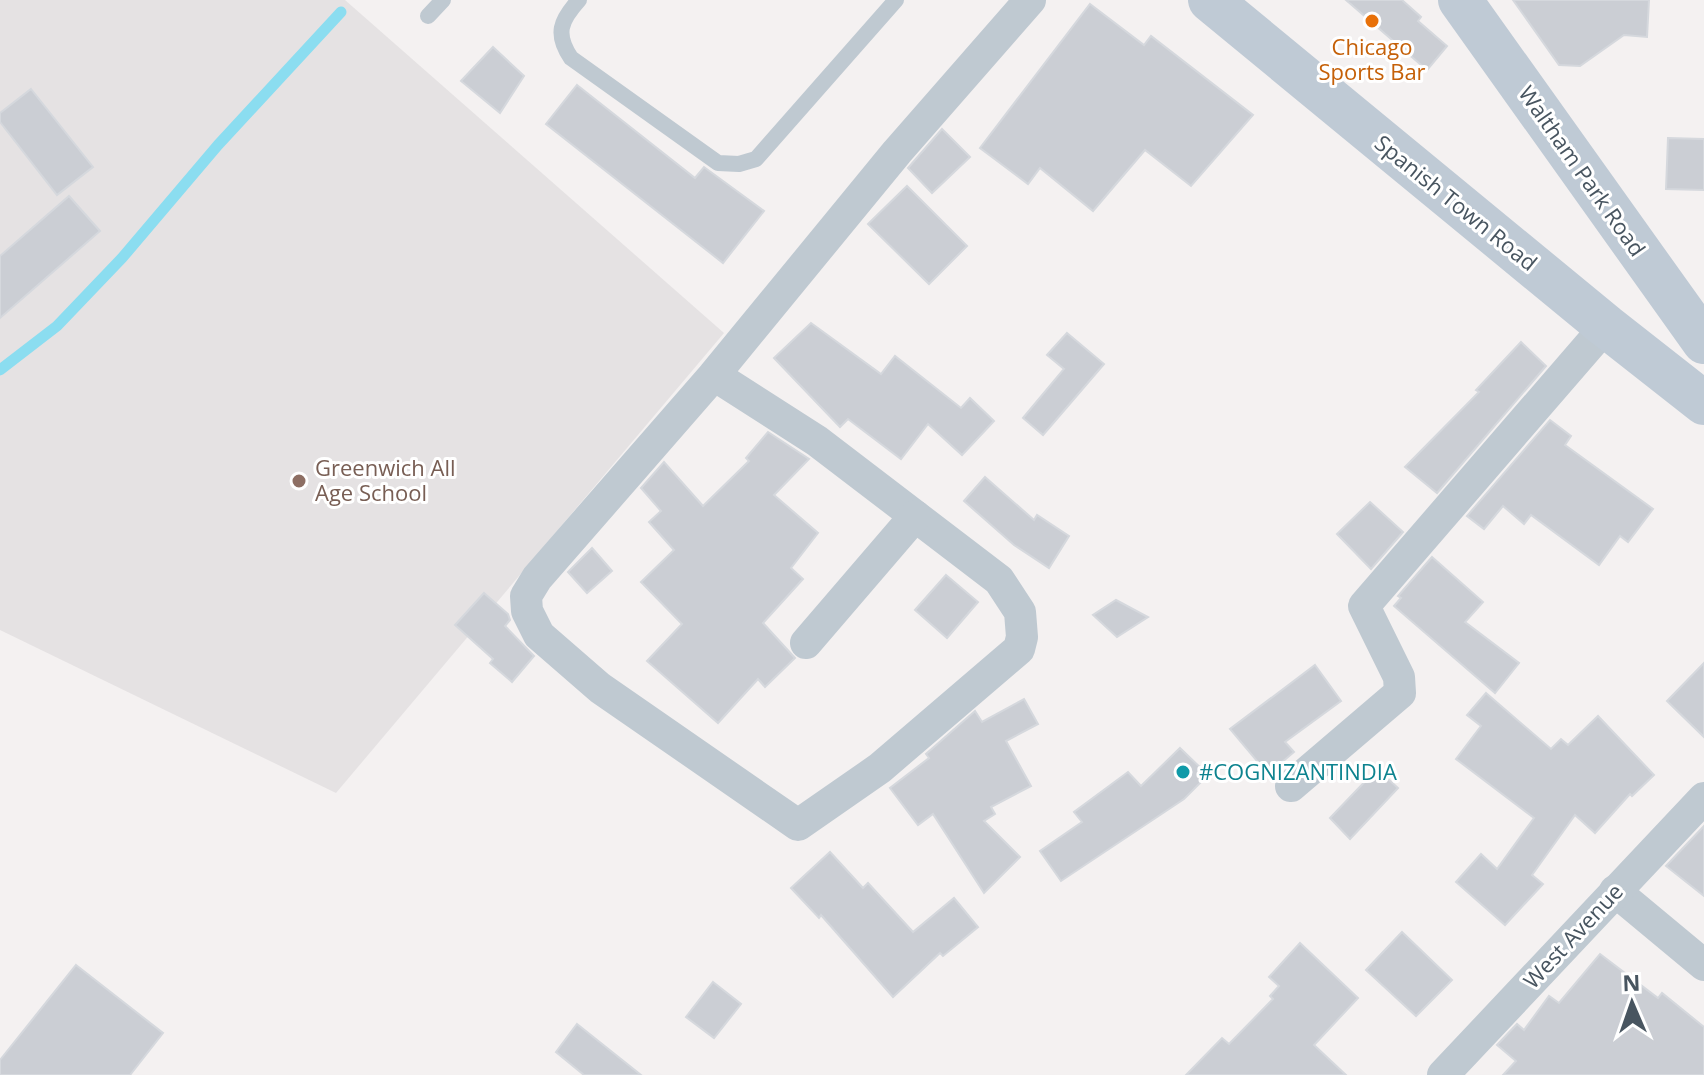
<svg xmlns="http://www.w3.org/2000/svg" width="1704" height="1075" font-family="'Open Sans',sans-serif">
	<rect width="100%" height="100%" fill="#f4f1f1"/>
	<!-- education -->
	<polygon fill="#e5e2e3" points="0,0 345,0 724,333 336,793 0,630"/>
	<g fill="none" stroke-linecap="round" stroke-linejoin="round">
		<!-- stream -->
		<polyline stroke="#8bddf0" stroke-width="11" points="0,370 57,326 122,258 218,145 341,12"/>
	</g>
	<!-- building -->
	<g fill="#cbced4" stroke="#d5d8dd" stroke-width="2">
		<polygon points="1346,0 1402,0 1421,17 1418,21 1447,46 1427,70"/>
		<polygon points="1513,0 1649,0 1647,37 1624,35 1580,66 1559,65"/>
		<polygon points="1090,4 1144,45 1151,36 1253,115 1191,186 1145,150 1093,211 1040,168 1028,184 980,148"/>
		<polygon points="493,47 524,76 500,113 461,81"/>
		<polygon points="577,85 695,178 704,167 764,211 723,263 546,124"/>
		<polygon points="31,89 93,167 57,195 0,122 0,113"/>
		<polygon points="942,129 970,157 932,193 908,168"/>
		<polygon points="1668,138 1704,139 1704,190 1666,189"/>
		<polygon points="907,186 967,246 929,284 868,224"/>
		<polygon points="69,196 100,231 0,318 0,256"/>
		<polygon points="811,323 881,374 895,356 961,408 970,398 994,421 962,455 928,424 901,459 848,419 840,427 774,358"/>
		<polygon points="1067,333 1104,364 1043,435 1023,418 1064,369 1047,355"/>
		<polygon points="1521,342 1546,366 1437,493 1405,467 1479,392 1476,390"/>
		<polygon points="1550,420 1571,436 1565,445 1653,509 1628,542 1620,536 1599,565 1531,515 1524,524 1503,506 1484,529 1467,516"/>
		<polygon points="768,432 809,459 774,495 818,533 791,568 803,579 763,623 795,658 765,687 758,679 718,723 647,661 682,624 641,582 674,550 649,522 661,511 641,488 664,462 703,506 749,461 746,458"/>
		<polygon points="985,477 1034,520 1037,515 1069,536 1049,568 1014,545 964,501"/>
		<polygon points="1370,502 1403,532 1371,569 1337,534"/>
		<polygon points="592,548 612,571 587,593 568,572"/>
		<polygon points="1432,557 1483,602 1465,622 1519,663 1495,693 1394,606 1401,598 1398,596"/>
		<polygon points="946,575 978,602 947,638 915,610"/>
		<polygon points="484,593 508,614 510,620 505,626 534,656 512,682 490,663 493,659 455,625"/>
		<polygon points="1116,600 1148,617 1117,637 1093,615"/>
		<polygon points="1704,663 1704,737 1667,701"/>
		<polygon points="1315,665 1341,701 1285,742 1294,752 1268,774 1230,729"/>
		<polygon points="1486,693 1551,749 1561,739 1568,745 1598,716 1654,775 1632,796 1630,794 1595,833 1575,815 1532,875 1543,884 1505,925 1456,882 1481,854 1497,869 1534,818 1456,759 1481,726 1467,715"/>
		<polygon points="1024,699 1038,724 1006,741 1031,786 991,807 995,814 984,821 1020,857 984,893 933,814 918,825 890,788 929,758 926,754 975,711 982,722"/>
		<polygon points="1180,748 1208,775 1184,799 1061,881 1040,851 1082,822 1074,812 1128,772 1141,786"/>
		<polygon points="1377,769 1398,788 1350,839 1330,818"/>
		<polygon points="1704,826 1704,896 1666,866"/>
		<polygon points="830,852 863,888 868,883 913,932 954,898 978,927 943,956 940,953 893,997 821,915 819,918 791,888"/>
		<polygon points="1402,932 1452,980 1416,1016 1366,970"/>
		<polygon points="1300,943 1358,998 1314,1045 1346,1075 1186,1075 1222,1038 1229,1044 1273,999 1270,996 1279,986 1269,977"/>
		<polygon points="1600,954 1658,998 1662,993 1704,1027 1704,1075 1503,1075 1516,1061 1497,1045 1517,1024 1524,1030 1549,996 1559,1003"/>
		<polygon points="76,965 163,1033 130,1075 0,1075 0,1060"/>
		<polygon points="713,982 741,1004 714,1038 686,1017"/>
		<polygon points="577,1024 641,1075 584,1075 556,1052"/>
	</g>
	<g fill="none" stroke-linecap="round" stroke-linejoin="round">
		<!-- service -->
		<g stroke="#bfc9d1" stroke-width="16">
			<path d="M 579,0 C 560,21 555,34 571,58 L 718,163 L 739,164 L 756,159 L 896,0"/>
			<polyline points="428,16 443,0"/>
		</g>
		<!-- minor -->
		<g stroke="#bfc9d1" stroke-width="32">
			<polyline points="714,375 817,441 999,580 1020,612 1022,637 1019,649 880,768 798,825 600,688 539,635 527,611 526,596 537,578 714,375 897,152 1030,0"/>
			<polyline points="806,643 915,516"/>
			<polyline points="1291,786 1400,693 1399,677 1364,606 1606,326"/>
			<polyline points="1615,891 1704,965"/>
			<polyline points="1443,1075 1704,798"/>
		</g>
		<!-- secondary -->
		<g stroke="#bfcad5" stroke-width="44">
			<polyline points="1210,0 1606,326 1704,403"/>
			<polyline points="1460,0 1704,342"/>
		</g>
	</g>
	<!-- markers -->
	<circle fill="#e8710a" stroke="#fff" stroke-width="3" cx="1372" cy="21" r="8"/>
	<circle fill="#8d6e63" stroke="#fff" stroke-width="3" cx="299" cy="481" r="8"/>
	<circle fill="#0f9aa8" stroke="#fff" stroke-width="3" cx="1183" cy="772" r="8"/>
	<g text-anchor="middle" stroke-width="6" stroke-linejoin="round" paint-order="stroke">
		<!-- food labels -->
		<g font-size="22" fill="#c56008" stroke="#fff">
			<text x="1372" y="55">Chicago<tspan x="1372" dy="25">Sports Bar</tspan></text>
		</g>
		<!-- street labels -->
		<g font-size="22" fill="#485560" stroke="#fff">
			<text transform="translate(1582 171) rotate(55)" y="8">Waltham Park Road</text>
			<text transform="translate(1456 203) rotate(39)" y="8">Spanish Town Road</text>
			<text transform="translate(1573 936) rotate(-47)" y="8">West Avenue</text>
		</g>
		<!-- education labels -->
		<g font-size="22" fill="#785e54" stroke="#fff" text-anchor="start">
			<text x="315" y="476">Greenwich All<tspan x="315" dy="25">Age School</tspan></text>
		</g>
		<!-- culture labels -->
		<g font-size="22" fill="#0d838f" stroke="#fff" text-anchor="start">
			<text x="1199" y="780">#COGNIZANTINDIA</text>
		</g>
	</g>
	<!-- north arrow -->
	<g transform="translate(1632 1003) rotate(358)" stroke="#ffffff" stroke-width="6" paint-order="stroke">
	<path d="M0-6L14 30L0 20L-14 30Z" fill="#485560"/>
	<text y="-12" font-size="22" font-weight="bold" text-anchor="middle" fill="#485560">N</text>
	</g>
</svg>
